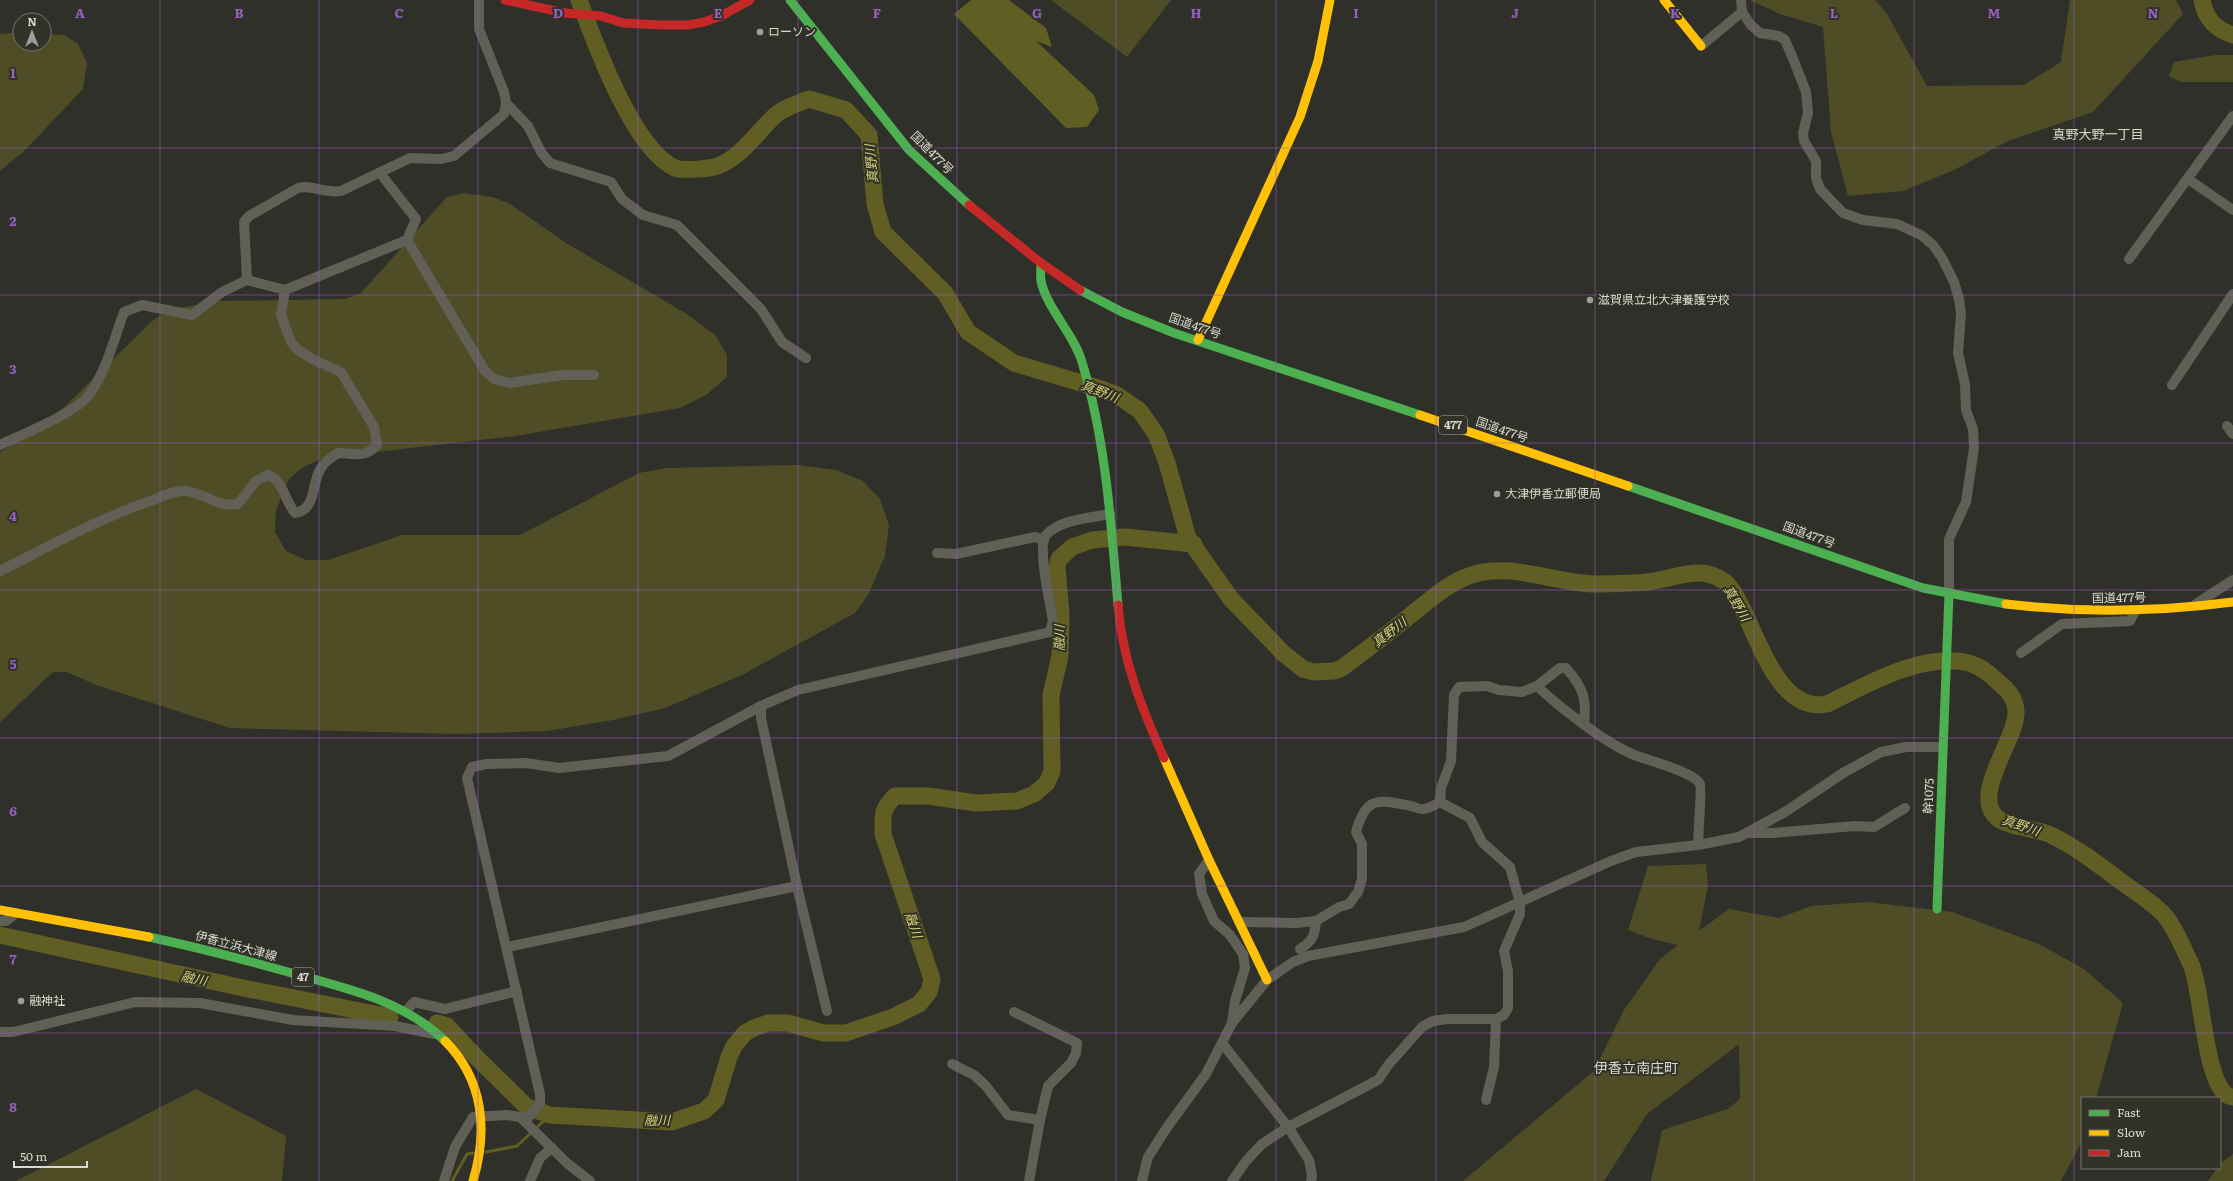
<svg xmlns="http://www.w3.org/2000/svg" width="2233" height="1181" font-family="Literata,'Noto Sans JP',serif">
	<rect width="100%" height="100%" fill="#30302a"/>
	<!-- green -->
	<g fill="#4f4d26">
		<polygon points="1051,0 1171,0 1127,57"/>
		<polygon points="1750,0 1875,0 1887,14 1927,86 2024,85 2061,62 2070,0 2176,0 2183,14 2093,112 2008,141 1954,170 1903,191 1848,196 1831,132 1823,27 1780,14"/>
		<polygon points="20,32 20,44 44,44 44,34 64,35 78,44 87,63 83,89 25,150 0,171 0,34"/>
		<polygon points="2216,55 2233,55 2233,82 2181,82 2169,76 2174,62"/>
		<polygon points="464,193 493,197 510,204 566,243 687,314 716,336 727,355 727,377 706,395 680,408 515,436 324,458 303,467 289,479 276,510 275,532 286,551 306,560 328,560 402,535 520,535 639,473 667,468 797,465 836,470 863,481 880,499 889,525 885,556 868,595 855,613 744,674 665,708 613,720 547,731 457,734 230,728 96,685 67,672 53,672 0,722 0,452 52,419 152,321 169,310 218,301 345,299 361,293 447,197"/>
		<polygon points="1706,864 1708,886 1699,931 1729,909 1779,918 1811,906 1867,902 1952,912 2039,944 2084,969 2123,1003 2096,1098 2082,1098 2082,1141 2061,1181 1651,1181 1662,1130 1728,1109 1740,1099 1739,1044 1647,1114 1604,1181 1463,1181 1594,1071 1624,1010 1660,959 1678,945 1652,939 1628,930 1648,866"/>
		<polygon points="196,1089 286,1136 282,1181 16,1181"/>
		<polygon points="2233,1154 2233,1181 2208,1181 2217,1168 2220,1168 2220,1164"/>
	</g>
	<!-- water -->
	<polygon fill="#605e22" points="971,0 1009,0 1046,28 1052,47 1036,41 1094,95 1099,110 1087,127 1066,128 954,14"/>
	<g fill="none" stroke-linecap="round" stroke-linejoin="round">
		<!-- stream -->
		<g stroke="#605e22" stroke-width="3">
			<polyline points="486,1152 517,1146 550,1115"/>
			<polyline points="452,1181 467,1154 474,1153"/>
		</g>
		<!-- river -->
		<g stroke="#605e22" stroke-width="17">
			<path d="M 579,0 C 595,43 633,149 675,168 C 682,171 713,169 720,165 C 744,155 759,129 778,113 C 786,107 799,103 809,99 L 846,110 L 869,135 L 875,204 L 883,232 L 945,293 L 968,332 L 1014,363 L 1101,389 L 1117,395 L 1140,411 L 1156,434 L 1167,463 L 1188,538 L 1231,599 L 1283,653 L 1303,669 L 1314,672 L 1334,671 L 1342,668 C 1366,650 1389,633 1412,614 C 1429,601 1446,585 1466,577 C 1507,559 1556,585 1600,584 C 1618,583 1637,584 1654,581 C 1679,577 1701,565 1724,581 C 1732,587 1738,599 1742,608 C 1759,640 1780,714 1827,704 C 1868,684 1922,652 1969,663 C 1979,666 1990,674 1997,681 C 2007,689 2015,697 2016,711 C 2018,738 1970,794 1997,818 C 2010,828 2039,828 2053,836 C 2079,849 2103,868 2126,885 C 2140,895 2155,904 2166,917 C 2176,930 2183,948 2190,962 C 2203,986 2204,1096 2233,1097"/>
			<path d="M 2202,0 C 2205,18 2216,30 2233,35"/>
			<polyline points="0,935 248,989 390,1017"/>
			<path d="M 437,1023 L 447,1026 L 477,1058 L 527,1107 L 550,1115 L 672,1122 L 704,1111 L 716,1100 L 729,1057 L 734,1046 L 745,1033 L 754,1028 L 768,1023 L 788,1023 L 823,1033 L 846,1033 L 893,1017 L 919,1004 L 929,992 L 932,979 L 883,834 C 883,815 881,810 895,796 L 928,796 L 976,803 L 1017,801 L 1034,794 L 1047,783 L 1052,771 L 1051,695 L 1060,656 L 1061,614 L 1057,567 L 1059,559 L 1072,547 L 1092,540 L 1125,537 L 1194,544"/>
		</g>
		<!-- street -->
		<g stroke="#606057" stroke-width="10">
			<polyline points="1741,0 1742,12 1751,25 1760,33 1779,36 1785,40 1792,56 1806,92 1808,113 1803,133 1804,141 1816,161 1816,178 1820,189 1843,213 1863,220 1897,224 1921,235 1933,245 1942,258 1954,282 1959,299 1961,313 1958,353 1965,384 1966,410 1973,429 1974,448 1966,502 1949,539 1949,594"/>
			<polyline points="1701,46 1742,12"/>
			<polyline points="506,103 528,126 541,152 550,163 611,182 622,199 643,215 677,225 761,309 782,342 806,358"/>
			<polyline points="2188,179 2233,210"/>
			<polyline points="407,240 485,371 494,379 509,383 563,375 594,375"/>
			<polyline points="2129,259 2233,116"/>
			<path d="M 247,280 L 244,222 L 249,216 L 298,188 C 314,184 322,194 341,191 L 410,158 L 441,159 L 454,156 L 504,114 L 506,103 L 504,92 L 479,29 L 479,0"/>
			<polyline points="2172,385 2233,294"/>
			<polyline points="2227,426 2233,434"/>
			<path d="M 0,445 C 21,435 75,413 88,396 C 106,373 114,339 124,312 L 142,305 L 192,315 L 222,292 L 247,280 L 285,290 L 407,240 L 416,219 L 380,173"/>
			<polyline points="937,553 956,554 1035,537 1044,540"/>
			<path d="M 0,571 C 50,546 100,518 153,500 C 163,496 175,490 185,491 C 205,492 215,508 238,504 L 256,481 L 268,475 C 284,481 284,500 295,513 C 317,510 311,482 321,468 C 325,461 332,457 338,453 C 354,453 364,459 377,445 L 374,427 L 341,372 L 312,359 L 297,349 L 291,342 L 281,315 L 285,290"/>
			<polyline points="2196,604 2233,580"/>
			<polyline points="2021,653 2062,624 2130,621 2135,611"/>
			<path d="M 1537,686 C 1559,707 1609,746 1637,756 C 1650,761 1694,772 1700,784 C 1702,788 1698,835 1698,845"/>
			<polyline points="761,706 761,718 797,886 827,1011"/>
			<polyline points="1748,833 1772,833 1855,826 1874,827 1905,808"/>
			<polyline points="1209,860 1199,874 1202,894 1214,921 1230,935 1243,954 1245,968 1235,1001 1232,1023"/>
			<polyline points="0,921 6,921 16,913"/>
			<path d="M 1239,922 L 1296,923 L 1316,921 L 1339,907 L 1349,904 L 1358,892 L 1362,879 L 1362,844 L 1356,832 C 1366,795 1379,800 1411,806 C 1415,807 1420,810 1423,809 C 1429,809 1435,805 1440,802 L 1441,788 L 1451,761 L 1454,695 L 1459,687 L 1487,686 L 1499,690 L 1522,692 L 1537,686 L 1560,668 L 1566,668 C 1583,687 1587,699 1584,724"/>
			<polyline points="507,947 797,886"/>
			<path d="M 1300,949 C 1313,941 1315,935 1316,921"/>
			<polyline points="406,1011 414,1002 445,1009 517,991"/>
			<polyline points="0,1032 13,1032 34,1027 135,1002 200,1003 293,1020 395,1026 434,1034"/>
			<polyline points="1222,1043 1288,1127 1309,1160 1312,1175 1311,1181"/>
			<polyline points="952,1064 974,1075 986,1086 1008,1115 1040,1120 1048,1086 1071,1063 1076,1053 1077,1043 1014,1012"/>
			<polyline points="1486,1100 1494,1067 1496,1019"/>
			<path d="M 525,1121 L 540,1104 L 540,1094 L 467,778 L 472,767 L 486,764 L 526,763 L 559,768 L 668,756 L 761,706 L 798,690 L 1050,632 L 1053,620 C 1050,604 1037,546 1046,535 C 1061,519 1090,518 1110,514"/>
			<polyline points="444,1181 455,1147 473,1117 507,1115 520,1117 568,1164 590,1181"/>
			<polyline points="530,1181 540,1158 552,1148"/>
			<polyline points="1029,1181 1040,1120"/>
			<polyline points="1142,1181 1148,1157 1168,1126 1206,1074 1232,1023 1267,980 1293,962 1308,956 1464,927 1611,861 1636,852 1698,845 1739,837 1785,812 1843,773 1881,752 1906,747 1943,747"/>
			<polyline points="1232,1181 1246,1161 1262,1144 1288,1127 1378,1080 1389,1064 1422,1027 1433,1021 1447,1019 1496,1019 1504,1015 1508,1008 1508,971 1504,951 1520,914 1520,903 1510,867 1482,842 1470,818 1440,802"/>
		</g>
		<!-- fast -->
		<g stroke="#4caf50" stroke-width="9">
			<polyline points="790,0 909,150 969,205"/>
			<path d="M 1041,263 C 1041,269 1040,276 1041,281 C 1047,309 1074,334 1082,362 C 1106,441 1111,523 1118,605"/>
			<polyline points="1080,290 1122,312 1174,333 1420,415"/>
			<polyline points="1628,486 1923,588 2006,604"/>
			<polyline points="1937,909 1949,594"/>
			<path d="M 149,937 C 196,947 242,959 288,972 C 344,988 402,999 445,1041"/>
		</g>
		<!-- slow -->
		<g stroke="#ffc107" stroke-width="9">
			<polyline points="1664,0 1701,46"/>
			<polyline points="1198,340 1300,117 1318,61 1330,0"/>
			<polyline points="1420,415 1628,486"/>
			<path d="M 2006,604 C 2082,613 2157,612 2233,602"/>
			<polyline points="1164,758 1209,860 1267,980"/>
			<polyline points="0,910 149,937"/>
			<path d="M 445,1041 C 484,1080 488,1131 473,1181"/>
		</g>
		<!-- jam -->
		<g stroke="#c62828" stroke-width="9">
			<polyline points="505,0 565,13 601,16 623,23 661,25 688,25 704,22 721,16 750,0"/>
			<polyline points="969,205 1041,263 1080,290"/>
			<path d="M 1118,605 C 1122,659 1142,709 1164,758"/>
		</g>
	</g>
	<!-- grid -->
	<path fill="none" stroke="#9860c5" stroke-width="1" stroke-opacity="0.55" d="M 160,0 L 160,1181M 319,0 L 319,1181M 478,0 L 478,1181M 638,0 L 638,1181M 798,0 L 798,1181M 957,0 L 957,1181M 1116,0 L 1116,1181M 1276,0 L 1276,1181M 1436,0 L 1436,1181M 1595,0 L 1595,1181M 1754,0 L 1754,1181M 1914,0 L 1914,1181M 2074,0 L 2074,1181M 0,148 L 2233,148M 0,295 L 2233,295M 0,443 L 2233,443M 0,590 L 2233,590M 0,738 L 2233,738M 0,886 L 2233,886M 0,1033 L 2233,1033"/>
	<!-- markers -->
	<g fill="#9e9e98" stroke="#323228" stroke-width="1.5">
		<circle cx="760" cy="32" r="4"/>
		<circle cx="1590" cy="300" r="4"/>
		<circle cx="1497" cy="494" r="4"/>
		<circle cx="21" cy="1001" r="4"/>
	</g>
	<g text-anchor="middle" stroke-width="4" stroke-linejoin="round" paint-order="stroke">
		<!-- shield labels -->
		<g fill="#323228" stroke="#a8a8a0" stroke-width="1">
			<rect x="1439" y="416" width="28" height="18" rx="3"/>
			<rect x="292" y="968" width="22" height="18" rx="3"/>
		</g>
		<g font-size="11" font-weight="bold" fill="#dadad4">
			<text x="1453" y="429">477</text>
			<text x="303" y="981">47</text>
		</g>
		<!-- poi labels -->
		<g font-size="12" fill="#dadad4" stroke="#323228" text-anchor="start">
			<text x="768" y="36">ローソン</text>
			<text x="1598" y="304">滋賀県立北大津養護学校</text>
			<text x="1505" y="498">大津伊香立郵便局</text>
			<text x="29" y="1005">融神社</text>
		</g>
		<!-- street labels -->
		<g font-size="12" fill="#dadad4" stroke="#323228">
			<text transform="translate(932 153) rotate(45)" y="4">国道477号</text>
			<text transform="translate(1195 326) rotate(19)" y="4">国道477号</text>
			<text transform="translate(1502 430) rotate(19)" y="4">国道477号</text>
			<text transform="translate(1809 535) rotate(20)" y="4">国道477号</text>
			<text transform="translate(2119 598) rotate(-1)" y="4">国道477号</text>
			<text transform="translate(1929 796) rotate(-88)" y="4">幹1075</text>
			<text transform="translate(236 946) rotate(15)" y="4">伊香立浜大津線</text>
		</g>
		<!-- neighbourhood labels -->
		<g font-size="13" fill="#dadad4" stroke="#323228">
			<text x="2098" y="139">真野大野一丁目</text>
		</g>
		<!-- water labels -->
		<g font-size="13" font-style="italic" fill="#d7d376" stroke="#323228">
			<text transform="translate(871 164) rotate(-95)" y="5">真野川</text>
			<text transform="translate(1100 391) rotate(21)" y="5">真野川</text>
			<text transform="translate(1737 603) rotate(59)" y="5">真野川</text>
			<text transform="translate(1389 632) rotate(-38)" y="5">真野川</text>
			<text transform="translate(1059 638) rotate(-90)" y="5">融川</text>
			<text transform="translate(2021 825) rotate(19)" y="5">真野川</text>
			<text transform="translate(914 925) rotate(71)" y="5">融川</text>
			<text transform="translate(194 978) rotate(12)" y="5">融川</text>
			<text x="657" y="1125">融川</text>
		</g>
		<!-- quarter labels -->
		<g font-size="14" fill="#dadad4" stroke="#323228">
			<text x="1636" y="1073">伊香立南庄町</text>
		</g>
	</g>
	<g font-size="13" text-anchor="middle" font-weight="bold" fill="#9860c5" stroke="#323228" stroke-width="4" stroke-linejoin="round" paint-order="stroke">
		<text x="80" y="18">A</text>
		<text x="239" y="18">B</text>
		<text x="399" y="18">C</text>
		<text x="558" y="18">D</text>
		<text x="718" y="18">E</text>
		<text x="877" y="18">F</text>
		<text x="1037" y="18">G</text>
		<text x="1196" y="18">H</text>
		<text x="1356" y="18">I</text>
		<text x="1515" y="18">J</text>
		<text x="1675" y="18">K</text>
		<text x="1834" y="18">L</text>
		<text x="1994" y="18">M</text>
		<text x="2153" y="18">N</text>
		<text x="13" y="78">1</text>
		<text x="13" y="226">2</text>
		<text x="13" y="374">3</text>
		<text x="13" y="521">4</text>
		<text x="13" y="669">5</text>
		<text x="13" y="816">6</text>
		<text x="13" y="964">7</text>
		<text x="13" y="1112">8</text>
	</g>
	<!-- legend -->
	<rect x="2081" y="1097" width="140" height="72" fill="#323228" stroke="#75756d"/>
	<rect x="2089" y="1110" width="20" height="6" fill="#4caf50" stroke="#75756d"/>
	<text x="2117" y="1117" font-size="12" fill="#dadad4">Fast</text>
	<rect x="2089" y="1130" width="20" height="6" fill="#ffc107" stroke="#75756d"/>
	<text x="2117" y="1137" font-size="12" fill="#dadad4">Slow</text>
	<rect x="2089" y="1150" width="20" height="6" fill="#c62828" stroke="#75756d"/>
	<text x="2117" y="1157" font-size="12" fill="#dadad4">Jam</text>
	<!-- north arrow -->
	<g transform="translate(32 32)"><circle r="19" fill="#323228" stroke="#75756d"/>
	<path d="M0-3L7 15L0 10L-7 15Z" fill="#9e9e98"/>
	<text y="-6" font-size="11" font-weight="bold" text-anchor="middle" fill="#dadad4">N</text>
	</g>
	<!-- scale -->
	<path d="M14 1161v6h73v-6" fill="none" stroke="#dadad4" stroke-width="2"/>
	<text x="20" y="1161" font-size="12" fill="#dadad4" stroke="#323228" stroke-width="3" paint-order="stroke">50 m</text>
</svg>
